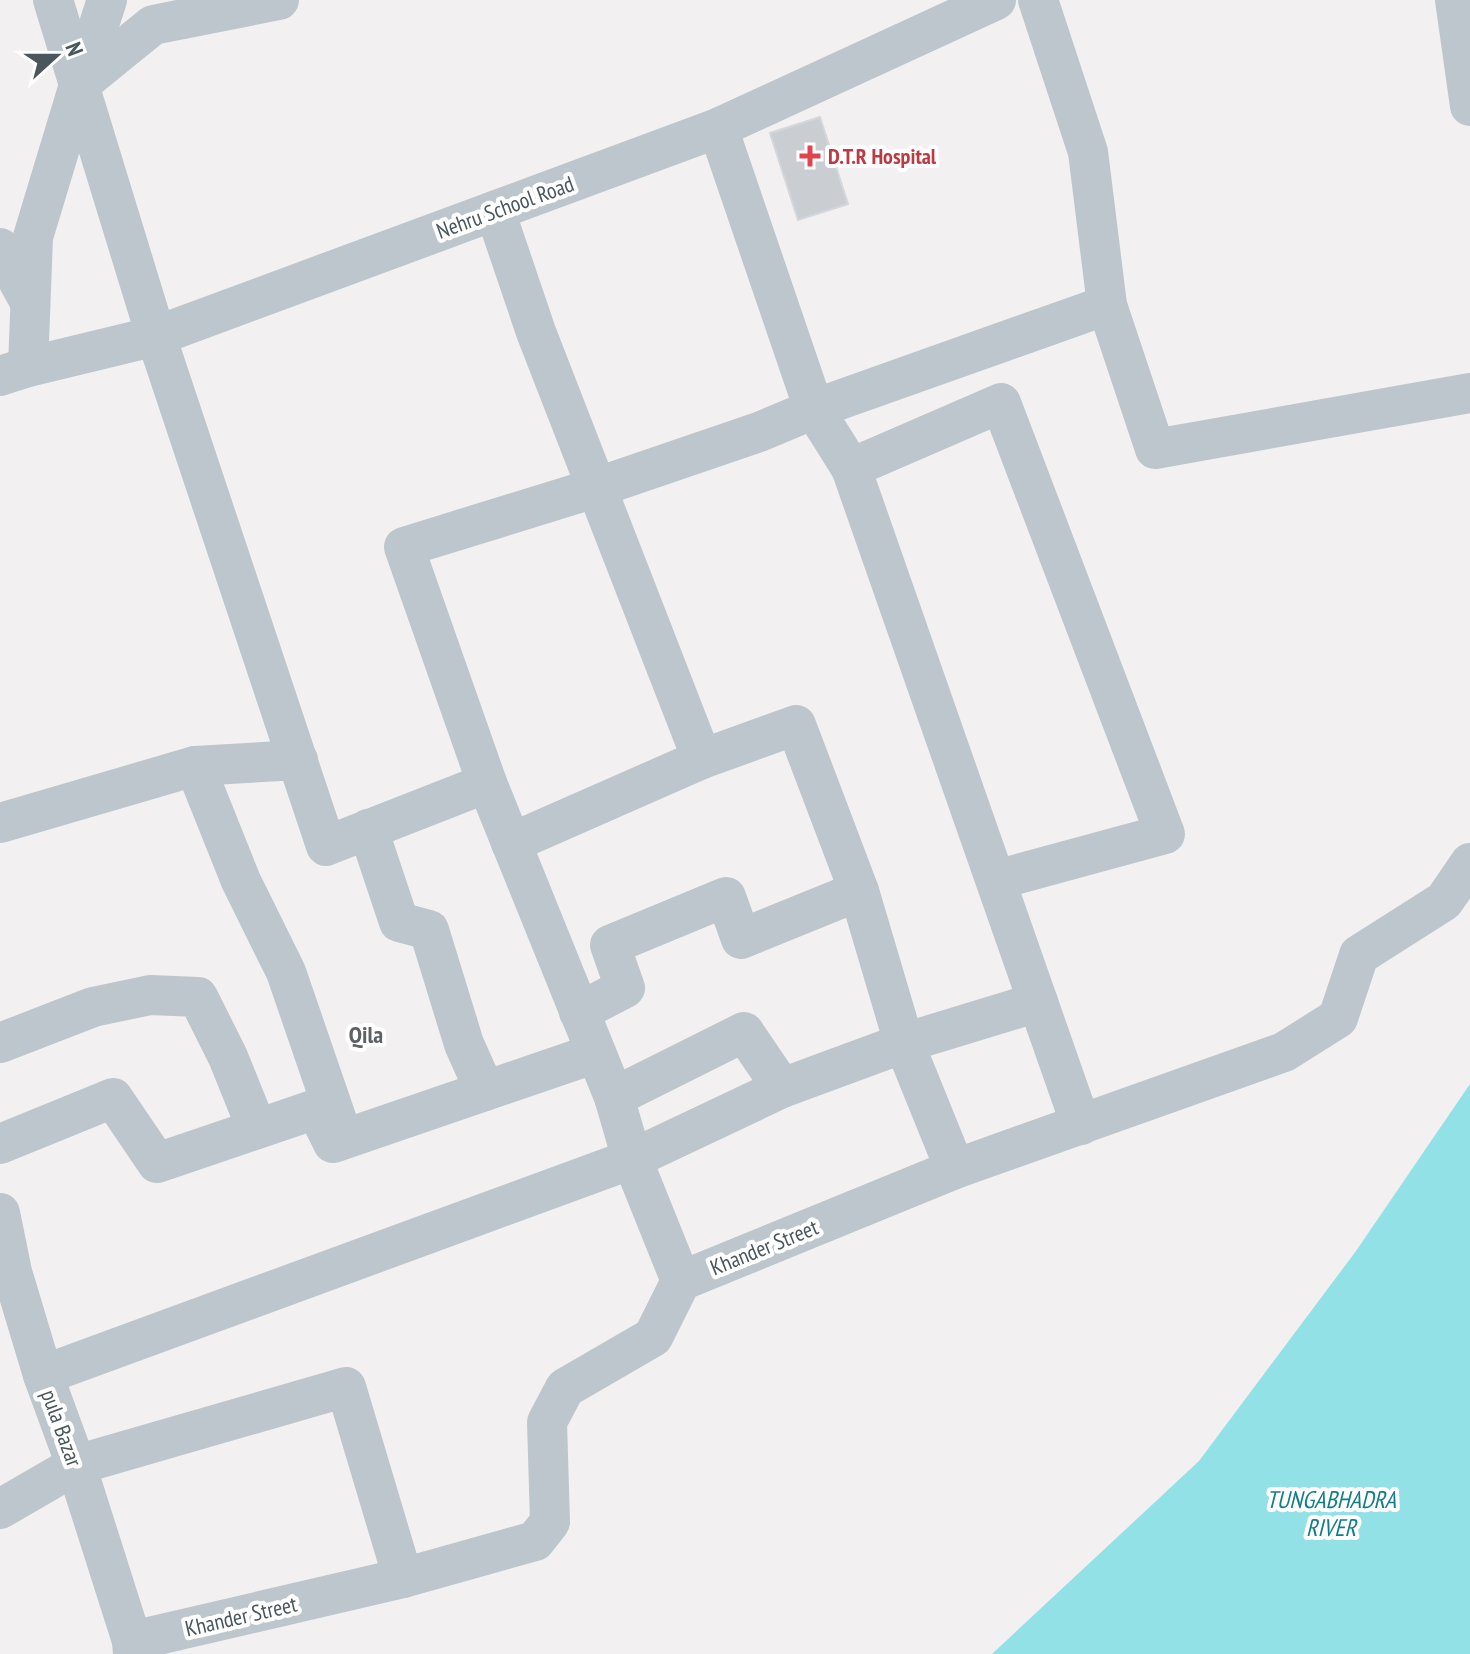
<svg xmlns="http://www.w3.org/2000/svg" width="1470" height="1654" font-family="'PT Sans Narrow',sans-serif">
	<rect width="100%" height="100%" fill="#f2f0f0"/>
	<!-- water -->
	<polygon fill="#91e1e7" points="1470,1084 1470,1654 992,1654 1199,1461 1356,1251"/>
	<!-- building -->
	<polygon fill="#caced2" stroke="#d4d7db" stroke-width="2" points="820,117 848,204 798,220 770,133"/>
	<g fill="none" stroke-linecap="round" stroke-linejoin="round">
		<!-- minor -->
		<g stroke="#bcc6cc" stroke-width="40">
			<polyline points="53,0 156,336 326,846 487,783"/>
			<polyline points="1038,0 1088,152 1107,305 1155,449 1470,393"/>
			<polyline points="1455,0 1470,106"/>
			<polyline points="79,85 153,25 279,0"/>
			<polyline points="718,128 814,409 851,468 1081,1125"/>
			<polyline points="495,211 536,332 702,759 796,725 859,891 904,1043 955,1169"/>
			<polyline points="0,248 30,302"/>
			<polyline points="28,367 33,237 79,85 107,0"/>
			<polyline points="0,376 28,367 156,336 718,128 996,0"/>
			<polyline points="851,468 1001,403 1165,834 996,880"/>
			<polyline points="195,766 241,881 286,972 341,1132"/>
			<polyline points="0,823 195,766 298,760"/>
			<polyline points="368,829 399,922 429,930 464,1044 485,1091"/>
			<polyline points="511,843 702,759"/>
			<polyline points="579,1012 625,988 610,945 726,897 741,939 859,891"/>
			<polyline points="0,1043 93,1007 150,995 198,997 228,1057 257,1129"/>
			<polyline points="614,1097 744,1032 782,1088"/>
			<polyline points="0,1144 113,1098 157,1163 316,1109 333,1143 596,1053"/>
			<polyline points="0,1213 12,1272 43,1375 76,1465 132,1641 133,1654"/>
			<polyline points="681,1281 632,1159 614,1097 487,783 404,547 598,487 759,432 814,409 1107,305"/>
			<polyline points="43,1375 632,1159 782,1088 904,1043 1038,1002"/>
			<polyline points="0,1509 76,1465 346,1387 403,1578"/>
			<polyline points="132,1641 403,1578 535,1541 550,1522 547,1422 565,1388 653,1337 681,1281 955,1169 1284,1052 1338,1018 1359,955 1444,901 1470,863"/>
		</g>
	</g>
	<!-- markers -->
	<path fill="#e0444e" stroke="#fff" stroke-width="3" d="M806 144h8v8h8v8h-8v8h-8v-8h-8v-8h8z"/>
	<g text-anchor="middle" stroke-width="8" stroke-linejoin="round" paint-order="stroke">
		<!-- health labels -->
		<g font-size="22" font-weight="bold" fill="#be3a42" stroke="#fff" text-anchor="start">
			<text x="828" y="164">D.T.R Hospital</text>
		</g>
		<!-- street labels -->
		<g font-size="22" fill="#49565c" stroke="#fff">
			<text transform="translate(505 207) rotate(-20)" y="8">Nehru School Road</text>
			<text transform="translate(764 1247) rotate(-22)" y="8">Khander Street</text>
			<text transform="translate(62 1428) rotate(70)" y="8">pula Bazar</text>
			<text transform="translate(241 1616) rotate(-13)" y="8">Khander Street</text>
		</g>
		<!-- neighbourhood labels -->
		<g font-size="24" font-weight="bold" fill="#5d6164" stroke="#fff">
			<text x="366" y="1043">Qila</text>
		</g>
		<!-- water labels -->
		<g font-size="24" font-style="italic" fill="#137e87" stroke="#fff">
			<text x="1331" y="1508">TUNGABHADRA<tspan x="1331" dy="28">RIVER</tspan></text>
		</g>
	</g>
	<!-- north arrow -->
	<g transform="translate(56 56) rotate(69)" stroke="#ffffff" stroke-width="6" paint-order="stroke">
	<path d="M0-6L14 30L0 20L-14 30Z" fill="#49565c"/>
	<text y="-12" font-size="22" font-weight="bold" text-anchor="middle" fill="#49565c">N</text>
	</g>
</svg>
